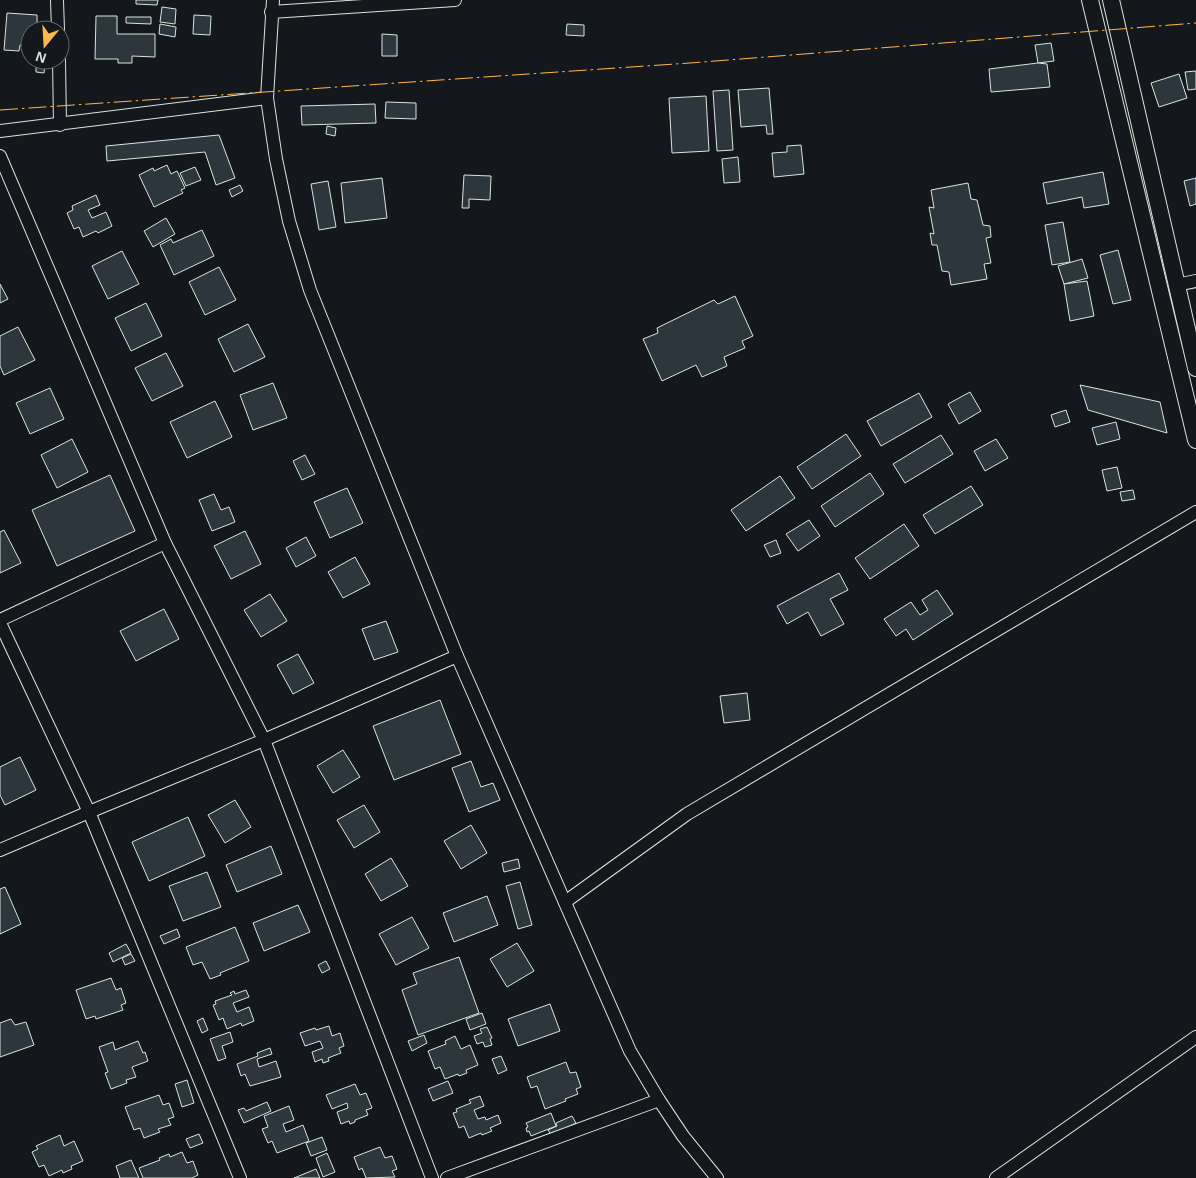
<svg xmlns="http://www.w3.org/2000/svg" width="1196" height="1178" font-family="Arial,sans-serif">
	<rect width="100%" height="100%" fill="#14181c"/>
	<!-- building -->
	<g fill="#2c363c" stroke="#d8e6dc">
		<polygon points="136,0 158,0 157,5 136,4"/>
		<polygon points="162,7 176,9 175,24 160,22"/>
		<polygon points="7,13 37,15 37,30 30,30 30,45 20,45 19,51 4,50"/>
		<polygon points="194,15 211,16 210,35 193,34"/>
		<polygon points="96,16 117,16 117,34 155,34 155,57 132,56 132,63 118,63 118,59 95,59"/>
		<polygon points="126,17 151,17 151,24 126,23"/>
		<polygon points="160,24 176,27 175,37 159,34"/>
		<polygon points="567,24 584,25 584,36 566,35"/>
		<polygon points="382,34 397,35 397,56 382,56"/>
		<polygon points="1051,43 1054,61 1038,63 1035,45"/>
		<polygon points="1038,63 1047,64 1050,87 991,92 989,69"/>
		<polygon points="36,65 45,65 44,73 36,72"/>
		<polygon points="1196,71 1196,89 1188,90 1185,72"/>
		<polygon points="1179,74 1187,98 1159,107 1151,83"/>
		<polygon points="769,88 773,134 767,134 766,125 741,127 738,90"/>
		<polygon points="729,90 733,150 717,151 713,91"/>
		<polygon points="706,96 709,151 672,153 669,98"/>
		<polygon points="386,102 416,103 416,119 385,118"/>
		<polygon points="375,104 376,123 302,125 301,106"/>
		<polygon points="327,126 336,128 335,136 326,134"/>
		<polygon points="219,135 235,178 216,185 205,152 107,161 106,146"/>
		<polygon points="801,145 804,174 774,177 772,153 787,152 787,146"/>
		<polygon points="738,157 740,182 724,183 722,159"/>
		<polygon points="167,165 171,174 177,171 185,188 181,190 183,193 154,207 139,175 153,168 154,171"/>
		<polygon points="195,167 201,180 186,186 180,173"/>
		<polygon points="1103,172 1109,204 1084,208 1082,197 1047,204 1043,183"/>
		<polygon points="464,175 491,176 490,200 469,199 469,208 462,208"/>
		<polygon points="382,178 387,218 345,223 341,183"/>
		<polygon points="1196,178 1196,204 1190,206 1184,181"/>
		<polygon points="328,181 336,227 319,230 311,184"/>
		<polygon points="968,183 971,199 977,200 983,225 990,226 991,237 986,238 991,263 984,264 987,279 951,285 949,272 942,271 937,245 932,245 930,233 934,234 929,207 934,208 931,190"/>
		<polygon points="240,185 243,191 232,197 229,190"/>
		<polygon points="96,195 100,205 88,210 92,218 106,212 112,226 98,233 96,231 83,237 79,227 74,229 67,213 73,210 72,206"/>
		<polygon points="166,218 175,234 153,247 144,231"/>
		<polygon points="1063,222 1070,262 1052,265 1045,225"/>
		<polygon points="202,230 214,256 174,275 160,245 171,239 173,243"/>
		<polygon points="1118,250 1131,300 1113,304 1100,255"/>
		<polygon points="122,251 139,284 108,299 92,266"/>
		<polygon points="1082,259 1088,278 1064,284 1058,266"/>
		<polygon points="219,267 236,300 205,315 189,282"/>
		<polygon points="1087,281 1094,316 1070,321 1064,284"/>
		<polygon points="0,284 8,299 0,303"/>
		<polygon points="735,296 753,336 742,341 745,348 724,357 727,366 702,377 696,365 662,381 643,339 658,333 657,328 714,300 718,304"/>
		<polygon points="146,303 162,336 131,351 115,318"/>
		<polygon points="248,324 265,357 234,372 218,339"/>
		<polygon points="18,327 35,360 4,375 0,366 0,336"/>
		<polygon points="166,353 183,386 152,401 135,368"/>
		<polygon points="273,383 287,418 253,430 240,395"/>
		<polygon points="1080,385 1160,402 1167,433 1088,410"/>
		<polygon points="50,388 64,419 30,434 16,403"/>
		<polygon points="970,392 981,411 959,424 948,404"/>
		<polygon points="919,393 932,417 881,446 867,421"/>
		<polygon points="215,401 232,437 187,458 170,422"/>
		<polygon points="1066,410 1070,422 1055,427 1051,415"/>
		<polygon points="1116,422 1120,439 1097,445 1092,428"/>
		<polygon points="846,434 861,456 812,489 797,467"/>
		<polygon points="941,435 953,454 905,483 893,464"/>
		<polygon points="72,439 88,472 57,488 41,455"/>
		<polygon points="996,439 1008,458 985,471 974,451"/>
		<polygon points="305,455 315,474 302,480 293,461"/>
		<polygon points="1117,467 1122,488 1107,491 1102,470"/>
		<polygon points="870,473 884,494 835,527 821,506"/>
		<polygon points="110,475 135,531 57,566 32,510"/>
		<polygon points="780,476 795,498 746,531 731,510"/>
		<polygon points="971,486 983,505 935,534 923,515"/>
		<polygon points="347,488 363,523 330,538 314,502"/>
		<polygon points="1133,490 1135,499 1122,501 1120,492"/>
		<polygon points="214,494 221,510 229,507 235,522 212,531 199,500"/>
		<polygon points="809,520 820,536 798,551 786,534"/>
		<polygon points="904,524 919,546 870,579 855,558"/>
		<polygon points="4,530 21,563 0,573 0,532"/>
		<polygon points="245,531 261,564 231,579 214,546"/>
		<polygon points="306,537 316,556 296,567 286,548"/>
		<polygon points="776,540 781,553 770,557 764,545"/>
		<polygon points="355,557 370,584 343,598 328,572"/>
		<polygon points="839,573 848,590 830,599 844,624 821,636 808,612 787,624 777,606"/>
		<polygon points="937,590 953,614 913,640 906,629 896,636 884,619 911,602 920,615 928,610 922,600"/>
		<polygon points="270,594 287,621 261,637 244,610"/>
		<polygon points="164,609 179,639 136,661 120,631"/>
		<polygon points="386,621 398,652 374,660 362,629"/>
		<polygon points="298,654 314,683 293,694 277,665"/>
		<polygon points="747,693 750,720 724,723 720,696"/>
		<polygon points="440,700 461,754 394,780 373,726"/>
		<polygon points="343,750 360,777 333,793 317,766"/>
		<polygon points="20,757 36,790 5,805 0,795 0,767"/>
		<polygon points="471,761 481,787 493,783 500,800 469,812 452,768"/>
		<polygon points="235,800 251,827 225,843 208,815"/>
		<polygon points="364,805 380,832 354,848 337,820"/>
		<polygon points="188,817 205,856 149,881 132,842"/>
		<polygon points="471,825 487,853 461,869 444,841"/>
		<polygon points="271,846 282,874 237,892 226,865"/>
		<polygon points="391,858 408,886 381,901 365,874"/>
		<polygon points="518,859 520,868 504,872 502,863"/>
		<polygon points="207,872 221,907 183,921 169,886"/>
		<polygon points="520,882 532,925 518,929 506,886"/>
		<polygon points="5,887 21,924 0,934 0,889"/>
		<polygon points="487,896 498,925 454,942 443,913"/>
		<polygon points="298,905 310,932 264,951 253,923"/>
		<polygon points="412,917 429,948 396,965 379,934"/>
		<polygon points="235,927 249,961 220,973 221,975 210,979 202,962 193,965 186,947"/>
		<polygon points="177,929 180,937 164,944 160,936"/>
		<polygon points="517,943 534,971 507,987 490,959"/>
		<polygon points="126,944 131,953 113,962 109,953"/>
		<polygon points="131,954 135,961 125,965 122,958"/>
		<polygon points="459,957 479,1013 418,1035 402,990 417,984 413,973"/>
		<polygon points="326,961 330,969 322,973 318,965"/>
		<polygon points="111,978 116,990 121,988 126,1003 121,1005 123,1010 96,1019 95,1016 86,1019 76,990"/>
		<polygon points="246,990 249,997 233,1003 237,1012 249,1007 254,1021 242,1026 241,1023 227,1029 223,1018 219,1020 213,1005 216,1004 215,1001 232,995 230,993 234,991 235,994"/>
		<polygon points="550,1004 560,1031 518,1046 508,1019"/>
		<polygon points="482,1013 486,1024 470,1030 466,1019"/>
		<polygon points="203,1018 208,1030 202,1033 197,1021"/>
		<polygon points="11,1019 15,1025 26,1022 34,1045 0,1057 0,1023"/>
		<polygon points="329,1026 332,1036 340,1033 344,1046 339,1048 341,1053 328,1058 329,1061 323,1063 322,1059 315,1062 312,1052 323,1048 320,1041 305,1046 300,1033 315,1028 316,1030"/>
		<polygon points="487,1027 492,1038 490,1039 492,1045 485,1047 483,1042 477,1044 474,1036 482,1033 480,1029"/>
		<polygon points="230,1032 233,1042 222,1046 226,1058 218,1061 210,1039"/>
		<polygon points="424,1035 427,1043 412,1051 408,1041"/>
		<polygon points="455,1036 461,1049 470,1045 478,1065 466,1070 467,1073 459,1076 458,1074 445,1079 440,1067 435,1069 428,1051 446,1044 445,1041"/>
		<polygon points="138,1041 143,1053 145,1052 148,1061 132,1067 136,1077 126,1080 127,1083 111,1089 105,1073 108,1072 99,1047 113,1042 115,1050"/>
		<polygon points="270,1048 272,1054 257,1059 259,1067 276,1061 281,1077 250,1086 245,1074 241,1076 237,1064 258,1056 257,1053"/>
		<polygon points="501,1056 507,1070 498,1074 492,1059"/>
		<polygon points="566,1062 570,1073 576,1072 581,1087 576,1089 578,1094 565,1099 566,1101 545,1109 537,1086 531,1088 527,1077"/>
		<polygon points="187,1080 194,1103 182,1107 175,1084"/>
		<polygon points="448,1081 453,1093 433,1101 428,1089"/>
		<polygon points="355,1084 360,1095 366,1093 372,1108 366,1110 368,1115 355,1120 355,1122 350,1124 349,1121 341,1124 337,1112 348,1108 347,1103 332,1109 326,1095"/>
		<polygon points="159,1095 163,1105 169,1103 174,1117 168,1119 171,1125 158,1129 160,1132 144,1138 140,1128 134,1130 125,1107"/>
		<polygon points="480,1096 484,1106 474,1110 478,1119 485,1117 486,1120 498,1115 501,1123 490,1128 492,1131 482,1135 481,1133 469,1138 464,1126 459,1128 453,1113 457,1112 456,1109 471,1103 469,1100"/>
		<polygon points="267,1102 271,1111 244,1123 238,1110 244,1108 246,1111"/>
		<polygon points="289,1106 294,1120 283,1124 286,1132 303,1125 309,1141 277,1153 272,1141 268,1143 262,1129 268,1127 264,1116"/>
		<polygon points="551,1113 556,1126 531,1136 529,1131 527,1132 526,1128 528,1127 526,1123"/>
		<polygon points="572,1116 576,1123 551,1135 548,1130 557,1126 556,1123"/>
		<polygon points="199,1134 203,1143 190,1148 186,1139"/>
		<polygon points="60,1135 64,1146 74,1141 83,1161 71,1166 72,1169 63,1173 62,1170 49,1176 44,1165 39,1167 32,1152 38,1149 36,1146"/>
		<polygon points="322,1137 327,1150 311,1156 306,1143"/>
		<polygon points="380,1147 385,1158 392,1156 397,1169 392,1171 395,1177 366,1178 362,1168 359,1170 354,1157"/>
		<polygon points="182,1152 187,1163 193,1161 198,1175 192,1178 143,1178 139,1168 160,1160 159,1158 169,1154 170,1157"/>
		<polygon points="327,1153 335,1172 323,1177 316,1158"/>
		<polygon points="131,1160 139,1178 120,1178 116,1166"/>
		<polygon points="316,1169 320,1178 294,1178"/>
	</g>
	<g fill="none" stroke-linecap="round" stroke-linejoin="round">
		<!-- minor casing -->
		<g stroke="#d8e6dc" stroke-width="14">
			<g id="minor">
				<polyline points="57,0 58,30"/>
				<polyline points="273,0 267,98 276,159 289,221 310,290 457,656 630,1051 659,1100 683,1136 717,1178"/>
				<polyline points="271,12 455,0"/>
				<polyline points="59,60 60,125"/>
				<polyline points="0,131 267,98"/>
				<polyline points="0,156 165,543 264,740 432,1178"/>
				<polyline points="1176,285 1196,281"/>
				<polyline points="0,620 165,543"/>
				<polyline points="0,623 89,812 240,1178"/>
				<polyline points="0,850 89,812 264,740 457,656"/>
				<polyline points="565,902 687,814 1196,512"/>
				<polyline points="447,1178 659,1100"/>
				<polyline points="996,1178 1196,1037"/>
			</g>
		</g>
		<!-- tertiary casing -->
		<g stroke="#d8e6dc" stroke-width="18">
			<g id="tertiary">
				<polyline points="1090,0 1196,440"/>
				<polyline points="1111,0 1196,368"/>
			</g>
		</g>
		<!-- minor -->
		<use href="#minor" stroke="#14181c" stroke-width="12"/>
		<!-- tertiary -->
		<use href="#tertiary" stroke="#14181c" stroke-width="16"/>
		<!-- power -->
		<polyline stroke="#ffb74d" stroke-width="1" stroke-dasharray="18 4 2.5 4" stroke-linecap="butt" points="0,110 690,63 1196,23"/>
	</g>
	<!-- north arrow -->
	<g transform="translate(45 45) rotate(198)"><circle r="24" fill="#14181c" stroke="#626a69"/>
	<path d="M0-4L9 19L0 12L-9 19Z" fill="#ffb74d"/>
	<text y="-8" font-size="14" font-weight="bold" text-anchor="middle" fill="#d8e6dc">N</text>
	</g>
</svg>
